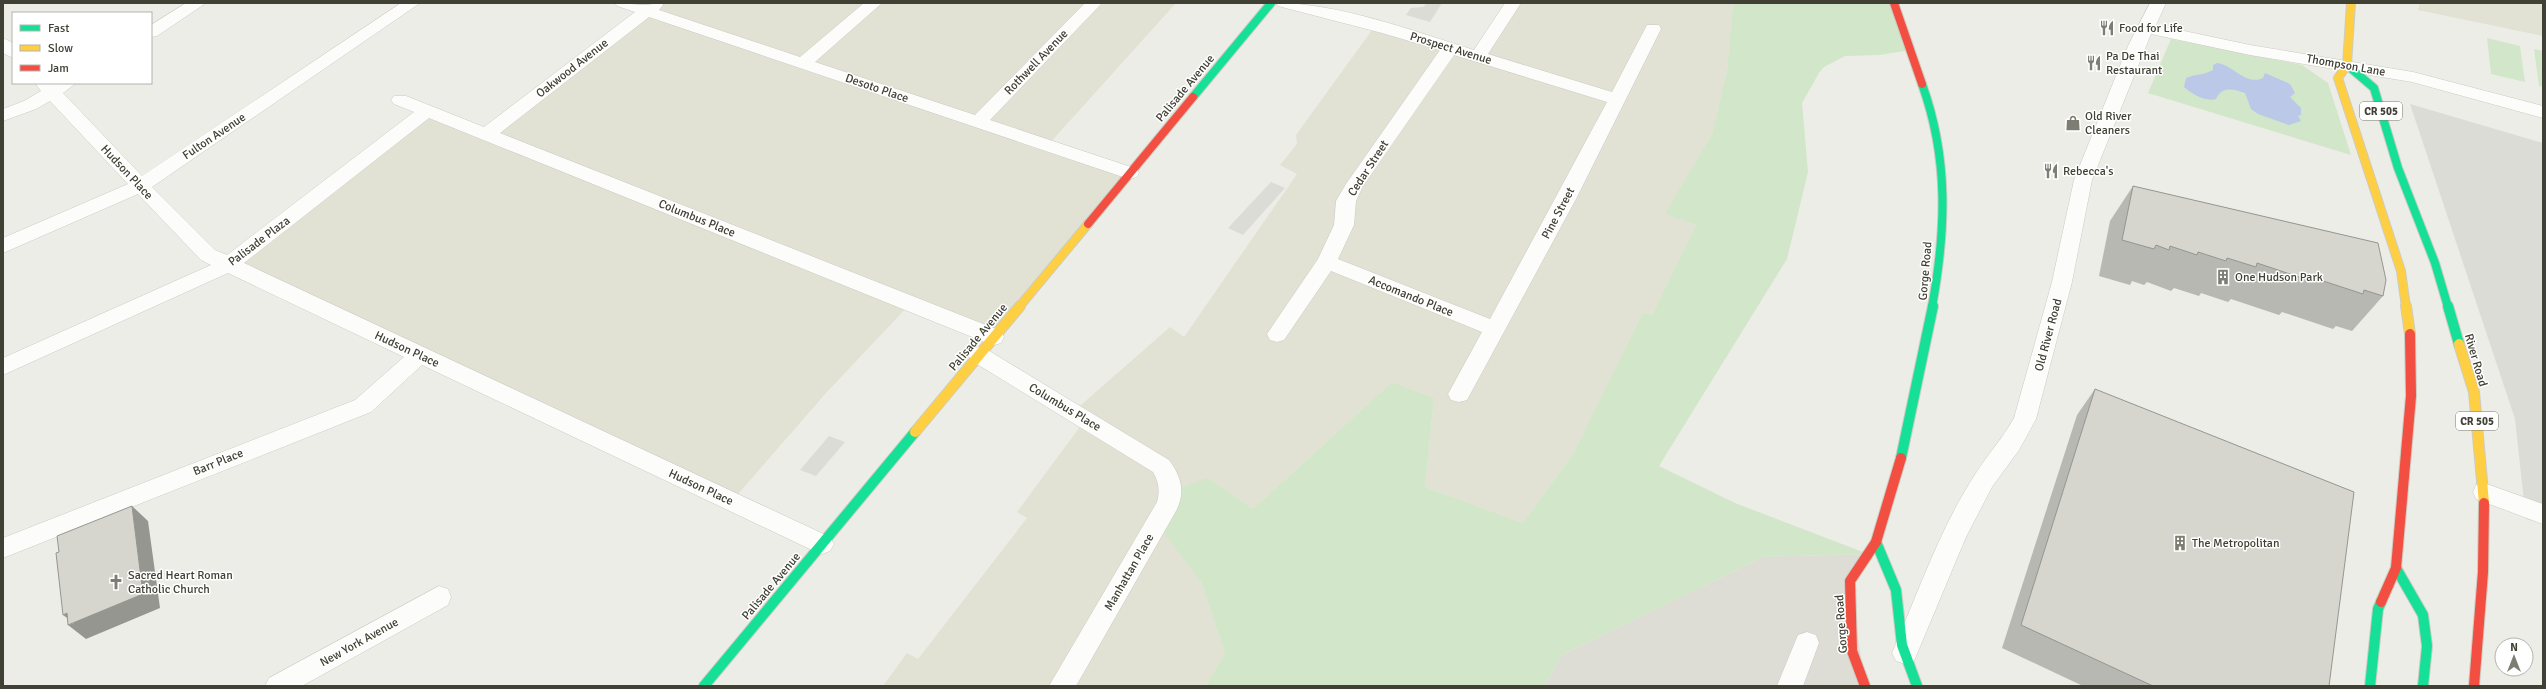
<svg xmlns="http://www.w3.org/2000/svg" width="2546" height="689" font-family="Signika,sans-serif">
	<rect width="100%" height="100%" fill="#edede7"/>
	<!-- residential -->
	<g fill="#e1e1d4">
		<polygon points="657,3 1176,3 1048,145 1130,173 994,337 910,304 826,393 732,501 228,265 428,110 487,134"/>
		<polygon points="1513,3 1733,3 1727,71 1712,134 1666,214 1696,225 1652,315 1643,312 1573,454 1523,523 1425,487 1434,398 1392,382 1253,509 1208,478 1158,523 1202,584 1225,653 1206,686 883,686 907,653 918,659 1027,518 1017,512 1085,420 1073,412 1170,327 1184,337 1297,174 1280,165 1297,144 1296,135 1375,26 1478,57"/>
		<polygon points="2420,3 2543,3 2543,36 2418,10"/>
	</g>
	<!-- industrial -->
	<polygon fill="#dddcd5" points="1868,554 1850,581 1865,686 1545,686 1562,655 1763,557"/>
	<!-- green -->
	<g fill="#d2e6c9">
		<polygon points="1733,3 1894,3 1911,50 1879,55 1845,56 1824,67 1819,73 1802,103 1808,172 1787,259 1659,466 1735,503 1868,554 1763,557 1562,655 1545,686 1206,686 1225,653 1202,584 1157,523 1172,491 1208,478 1253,509 1392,382 1434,398 1425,487 1523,523 1573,454 1643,312 1652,315 1696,225 1665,214 1712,134 1727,71"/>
		<polygon points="2487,38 2520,46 2525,82 2491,74"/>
		<polygon points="2171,39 2302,65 2328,83 2351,155 2148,93"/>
		<polygon points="2534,49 2543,51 2543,87 2539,86"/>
	</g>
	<!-- parking -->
	<g fill="#dcdcd7">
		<polygon points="1427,3 1442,3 1430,22 1406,15 1411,8 1423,7"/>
		<polygon points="2410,104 2543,143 2543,524 2526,519 2515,419"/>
		<polygon points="1271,182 1285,188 1243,235 1228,228"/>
		<polygon points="829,436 845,442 816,476 800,470"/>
	</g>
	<!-- water -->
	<path fill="#bbc8e7" d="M 2217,63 C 2234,65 2245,86 2263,78 L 2265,73 L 2290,84 L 2295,93 L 2290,97 L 2301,108 L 2301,115 L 2298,116 L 2301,121 L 2289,125 L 2258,114 L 2251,109 L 2245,93 C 2233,89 2222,86 2216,99 C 2205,102 2192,94 2184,87 L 2186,78 C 2195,74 2205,75 2213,70 L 2213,65 Z"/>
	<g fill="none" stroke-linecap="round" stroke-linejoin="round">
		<!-- street casing -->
		<g stroke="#cbcac4" stroke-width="1">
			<g id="street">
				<polygon points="186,3 206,3 157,36 151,37 151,25"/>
				<polygon points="401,3 420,3 152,187 215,250 227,255 414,112 394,104 391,100 394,96 406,96 484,127 635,12 617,6 615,3 645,5 662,3 663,5 659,10 800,57 864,3 882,3 815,62 975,115 1085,3 1102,3 990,120 1137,169 1139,173 1137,177 1130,179 1123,177 649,17 500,133 1001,331 1004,337 1001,343 994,345 987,343 429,118 244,263 830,537 834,544 830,551 822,554 814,551 422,365 371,412 3,558 3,538 355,400 404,357 228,273 3,375 3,358 211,265 201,260 138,194 3,253 3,238 128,184 50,101 36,109 3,121 3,109 24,101 41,91 35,83 76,83 63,93 142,176"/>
				<path d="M 1276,3 C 1339,3 1413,31 1474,50 L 1505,3 L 1521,3 L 1488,54 L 1612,92 L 1647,25 L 1659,25 L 1661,29 L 1576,199 L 1467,400 L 1459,402 L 1451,400 L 1448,394 L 1482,332 L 1331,271 L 1284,340 L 1277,342 L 1270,340 L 1267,334 L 1318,259 L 1334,225 L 1336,201 L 1346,184 L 1440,50 L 1382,33 L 1278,6 ZM 1454,55 L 1607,102 L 1490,319 L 1338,259 L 1354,225 L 1356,201 L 1363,186 Z"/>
				<path d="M 2150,3 L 2166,3 L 2156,25 L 2250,45 L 2413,72 L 2543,106 L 2543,118 L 2412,82 L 2250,55 L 2151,34 L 2092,180 L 2072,282 L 2036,419 L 2019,450 L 1992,487 L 1966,537 L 1914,661 L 1905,664 L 1896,661 L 1892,653 C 1918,593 1940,528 1976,473 C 1988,454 2003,438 2014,418 L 2052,282 L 2074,180 L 2128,46 Z"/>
				<polygon points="3,38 13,43 13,58 3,53"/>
				<path d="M 979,347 L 986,349 L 1169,460 C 1181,476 1186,492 1176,511 L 1076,686 L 1049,686 L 1157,502 C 1160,491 1159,482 1153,472 L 972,361 L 968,355 L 972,349 Z"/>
				<polygon points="2484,483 2543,504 2543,524 2476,499 2473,492 2476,485"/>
				<polygon points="439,586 448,589 451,597 448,605 302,686 265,686 269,678"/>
				<polygon points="1807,632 1816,635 1819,643 1803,686 1777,686 1798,635"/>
			</g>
		</g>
		<!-- fast-far1 casing -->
		<g stroke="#ccccc0" stroke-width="10">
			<g id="fast-far1">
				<polyline points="2347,65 2374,88 2398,168 2435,263 2448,307"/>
				<path d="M 1922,84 C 1949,159 1946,230 1932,307"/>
				<polyline points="1193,97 1271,3"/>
			</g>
		</g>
		<!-- fast casing -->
		<g stroke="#ccccc0" stroke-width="12">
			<g id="fast">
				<polyline points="2448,306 2459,344"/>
				<polyline points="1901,458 1933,306"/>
				<polyline points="1876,542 1896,590 1902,645 1917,686"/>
				<polyline points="2396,568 2423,615 2427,646 2423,686"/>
				<polyline points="704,686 915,432"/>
				<polyline points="2370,686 2378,609 2381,602"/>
			</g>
		</g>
		<!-- slow-far1 casing -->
		<g stroke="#ccccc0" stroke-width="10">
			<g id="slow-far1">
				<polyline points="2351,3 2347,65 2338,78 2401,271 2406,307"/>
				<polyline points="1019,307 1088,224"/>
			</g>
		</g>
		<!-- slow casing -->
		<g stroke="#ccccc0" stroke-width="12">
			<g id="slow">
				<polyline points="2406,306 2410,334"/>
				<polyline points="2459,344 2474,392 2484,503"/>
				<polyline points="915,432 1020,306"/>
			</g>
		</g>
		<!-- jam-far1 casing -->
		<g stroke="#ccccc0" stroke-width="10">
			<g id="jam-far1">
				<polyline points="1894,3 1922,84"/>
				<polyline points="1088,224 1193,97"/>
			</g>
		</g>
		<!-- jam casing -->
		<g stroke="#ccccc0" stroke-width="12">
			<g id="jam">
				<polyline points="2381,602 2396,568 2411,396 2410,334"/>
				<polyline points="1865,686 1852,651 1850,581 1876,542 1901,458"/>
				<polyline points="2474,686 2483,572 2484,503"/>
			</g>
		</g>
		<!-- street -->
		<use href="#street" fill="#fcfcfb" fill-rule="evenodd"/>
		<!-- fast-far1 -->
		<use href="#fast-far1" stroke="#16e098" stroke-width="8"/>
		<!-- fast -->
		<use href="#fast" stroke="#16e098" stroke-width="10"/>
		<!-- slow-far1 -->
		<use href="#slow-far1" stroke="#ffcf43" stroke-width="8"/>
		<!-- slow -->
		<use href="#slow" stroke="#ffcf43" stroke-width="10"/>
		<!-- jam-far1 -->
		<use href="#jam-far1" stroke="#f24e42" stroke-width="8"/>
		<!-- jam -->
		<use href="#jam" stroke="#f24e42" stroke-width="10"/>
	</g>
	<!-- wall -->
	<g fill="#b8b8b2">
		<polygon points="2133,186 2383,296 2352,331 2336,326 2333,329 2282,312 2279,315 2231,299 2228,302 2201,293 2199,296 2174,288 2171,291 2147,282 2144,285 2132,281 2130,285 2099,276 2110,221"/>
		<polygon points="2095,389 2329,686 2083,686 2002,648 2077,415"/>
	</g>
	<!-- shaded-wall -->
	<polygon fill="#969691" points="132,506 148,521 160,608 86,639 68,625 74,623 63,615 67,613"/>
	<!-- building -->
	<g fill="#d6d6cf" stroke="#969691">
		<polygon points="2133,186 2378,243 2386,280 2383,296 2364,290 2363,294 2308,276 2308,280 2257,263 2256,267 2227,258 2226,261 2198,252 2197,255 2170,246 2169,250 2156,245 2154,249 2122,240"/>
		<polygon points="2095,389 2354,492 2329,686 2153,686 2021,625"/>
		<polygon points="132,506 143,594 68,625 67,613 63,615 56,553 59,552 57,536"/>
	</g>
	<!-- icons -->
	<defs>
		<g id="restaurant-bare" transform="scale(1.2)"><path d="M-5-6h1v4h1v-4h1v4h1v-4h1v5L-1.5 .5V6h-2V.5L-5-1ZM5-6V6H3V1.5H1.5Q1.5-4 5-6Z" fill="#7d7d73" stroke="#fff" stroke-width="2.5" paint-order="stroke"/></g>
		<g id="shop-bare" transform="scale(1.2)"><path d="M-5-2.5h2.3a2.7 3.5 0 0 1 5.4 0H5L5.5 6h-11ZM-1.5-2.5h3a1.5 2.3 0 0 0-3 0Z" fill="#7d7d73" stroke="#fff" stroke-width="2.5" paint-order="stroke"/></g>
		<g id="building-bare" transform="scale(1.2)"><path d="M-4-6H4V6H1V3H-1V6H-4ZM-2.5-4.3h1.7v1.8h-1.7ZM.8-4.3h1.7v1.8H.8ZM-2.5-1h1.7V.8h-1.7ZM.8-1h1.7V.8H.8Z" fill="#7d7d73" stroke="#fff" stroke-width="2.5" paint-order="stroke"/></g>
		<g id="church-bare" transform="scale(1.2)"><path d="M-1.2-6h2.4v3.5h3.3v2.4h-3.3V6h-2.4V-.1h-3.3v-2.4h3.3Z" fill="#7d7d73" stroke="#fff" stroke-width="2.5" paint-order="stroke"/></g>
	</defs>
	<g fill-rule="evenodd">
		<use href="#restaurant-bare" x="2107" y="28"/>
		<use href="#restaurant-bare" x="2094" y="63"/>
		<use href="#shop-bare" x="2073" y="123"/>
		<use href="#restaurant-bare" x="2051" y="171"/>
		<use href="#building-bare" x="2223" y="277"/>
		<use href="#building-bare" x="2180" y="543"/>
		<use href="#church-bare" x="116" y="582"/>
	</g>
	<g text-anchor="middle" stroke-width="3" stroke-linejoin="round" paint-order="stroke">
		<!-- shield labels -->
		<g fill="#fff" stroke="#7a7971" stroke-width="1">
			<rect x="2360" y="102" width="42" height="18" rx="3"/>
			<rect x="2456" y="412" width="42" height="18" rx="3"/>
		</g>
		<g font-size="11" font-weight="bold" fill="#414034">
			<text x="2381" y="115">CR 505</text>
			<text x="2477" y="425">CR 505</text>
		</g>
		<!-- poi labels -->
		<g font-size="12" fill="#414034" stroke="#fff" text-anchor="start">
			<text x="2119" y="32">Food for Life</text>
			<text x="2106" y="60">Pa De Thai<tspan x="2106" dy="14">Restaurant</tspan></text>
			<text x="2085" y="120">Old River<tspan x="2085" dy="14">Cleaners</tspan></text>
			<text x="2063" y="175">Rebecca's</text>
			<text x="2235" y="281">One Hudson Park</text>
			<text x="2192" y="547">The Metropolitan</text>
			<text x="128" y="579">Sacred Heart Roman<tspan x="128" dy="14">Catholic Church</tspan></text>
		</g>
		<!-- street labels -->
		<g font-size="12" fill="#414034" stroke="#fff">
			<text transform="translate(1451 48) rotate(17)" y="4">Prospect Avenue</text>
			<text transform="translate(1036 62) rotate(-46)" y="4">Rothwell Avenue</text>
			<text transform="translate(2346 65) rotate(10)" y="4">Thompson Lane</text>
			<text transform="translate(572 68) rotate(-38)" y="4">Oakwood Avenue</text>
			<text transform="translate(877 88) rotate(19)" y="4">Desoto Place</text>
			<text transform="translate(1185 88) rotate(-50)" y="4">Palisade Avenue</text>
			<text transform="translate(214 136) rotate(-34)" y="4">Fulton Avenue</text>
			<text transform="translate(1368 168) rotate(-57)" y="4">Cedar Street</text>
			<text transform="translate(127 172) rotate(47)" y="4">Hudson Place</text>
			<text transform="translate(1558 213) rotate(-62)" y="4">Pine Street</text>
			<text transform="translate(697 218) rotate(22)" y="4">Columbus Place</text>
			<text transform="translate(259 241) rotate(-37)" y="4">Palisade Plaza</text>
			<text transform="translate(1925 271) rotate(-85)" y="4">Gorge Road</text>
			<text transform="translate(1411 296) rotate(22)" y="4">Accomando Place</text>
			<text transform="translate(2048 335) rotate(-75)" y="4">Old River Road</text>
			<text transform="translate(978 337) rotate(-50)" y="4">Palisade Avenue</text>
			<text transform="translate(407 349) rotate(25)" y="4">Hudson Place</text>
			<text transform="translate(2476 360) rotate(74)" y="4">River Road</text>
			<text transform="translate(1065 407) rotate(31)" y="4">Columbus Place</text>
			<text transform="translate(218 462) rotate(-22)" y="4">Barr Place</text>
			<text transform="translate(701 487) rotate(25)" y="4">Hudson Place</text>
			<text transform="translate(1129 572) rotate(-60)" y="4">Manhattan Place</text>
			<text transform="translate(771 586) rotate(-50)" y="4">Palisade Avenue</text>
			<text transform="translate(1841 624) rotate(-94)" y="4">Gorge Road</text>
			<text transform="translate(359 642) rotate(-29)" y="4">New York Avenue</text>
		</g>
	</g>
	<!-- border -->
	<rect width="2546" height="689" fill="none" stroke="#414034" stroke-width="8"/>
	<!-- legend -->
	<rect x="12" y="12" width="140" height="72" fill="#ffffff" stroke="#b3b3ae"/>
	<rect x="20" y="25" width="20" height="6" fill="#16e098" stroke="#b3b3ae"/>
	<text x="48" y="32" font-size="12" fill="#414034">Fast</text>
	<rect x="20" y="45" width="20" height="6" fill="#ffcf43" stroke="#b3b3ae"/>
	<text x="48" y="52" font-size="12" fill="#414034">Slow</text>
	<rect x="20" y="65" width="20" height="6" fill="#f24e42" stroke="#b3b3ae"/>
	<text x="48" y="72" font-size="12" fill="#414034">Jam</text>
	<!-- north arrow -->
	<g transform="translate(2514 657)"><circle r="19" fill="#ffffff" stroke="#b3b3ae"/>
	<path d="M0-3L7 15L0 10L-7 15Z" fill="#7d7d73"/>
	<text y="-6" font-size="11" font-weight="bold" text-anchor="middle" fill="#414034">N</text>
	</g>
</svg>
